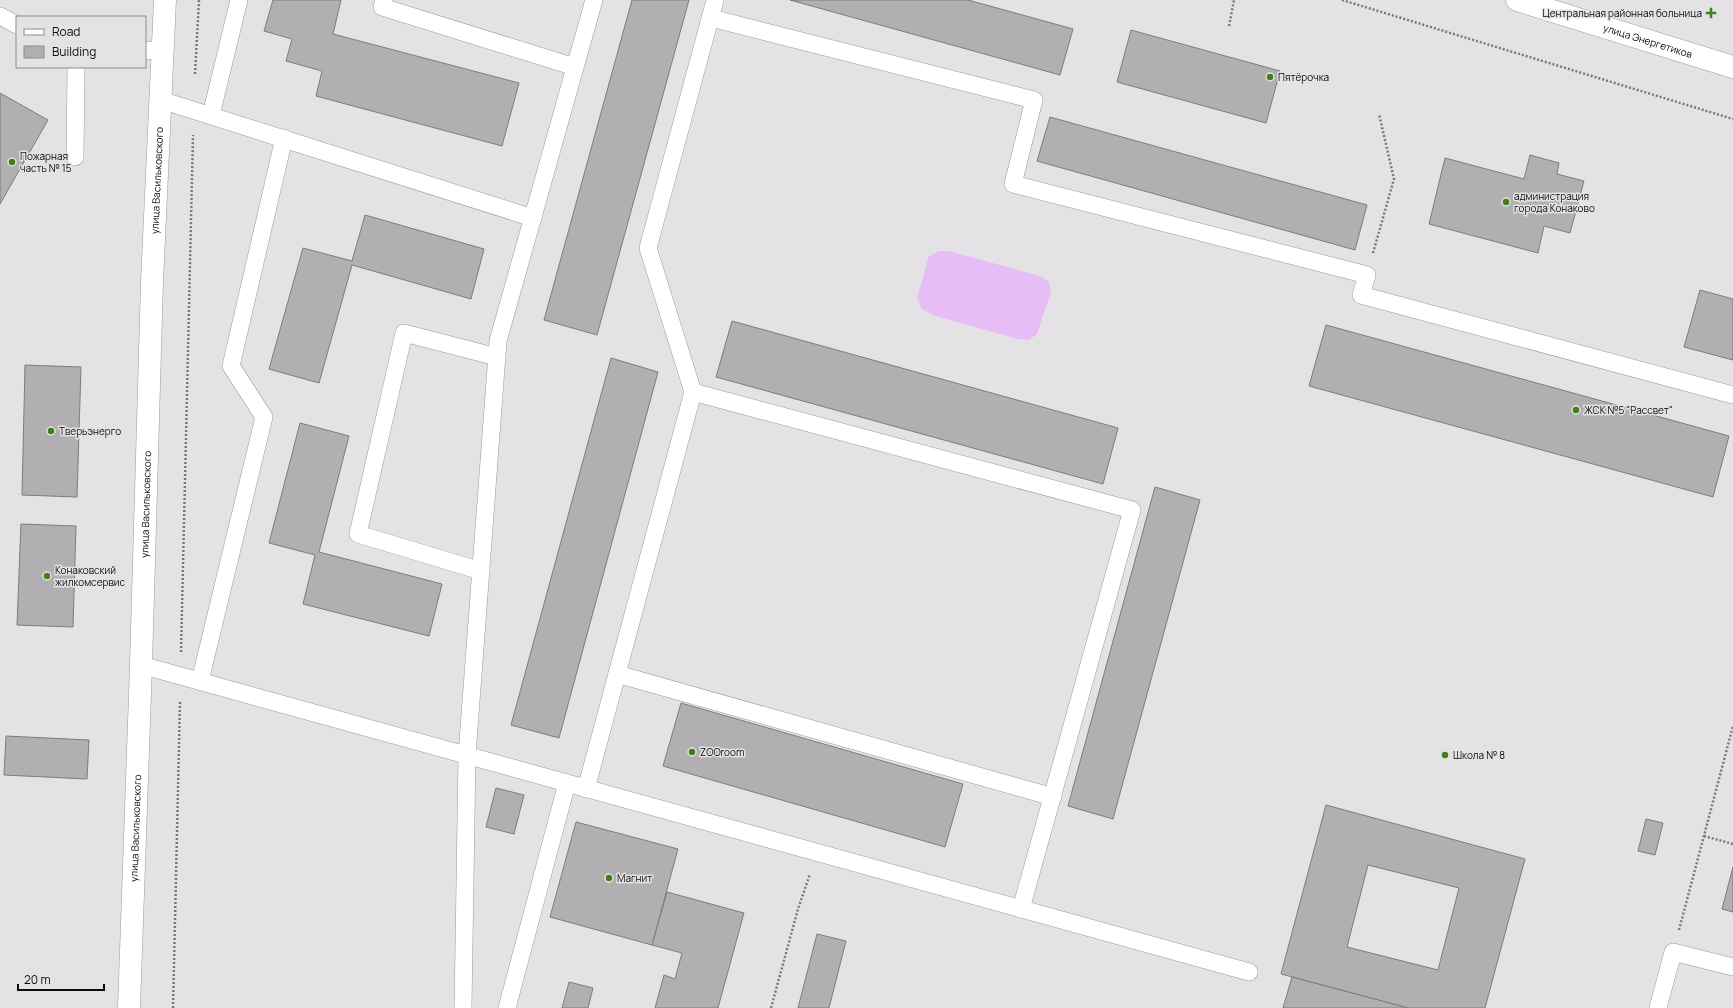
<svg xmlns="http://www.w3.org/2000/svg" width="1733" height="1008" font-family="Manrope,sans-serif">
	<rect width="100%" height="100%" fill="#e5e2e6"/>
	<!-- grass -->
	<polygon fill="#e7bdf6" points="939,251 949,251 1040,276 1049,282 1051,292 1037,334 1029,340 1018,339 935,316 922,309 917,298 929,256"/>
	<!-- building -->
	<g fill="#b2afb3" stroke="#7e7b7f" fill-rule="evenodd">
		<polygon points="273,0 341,0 333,34 519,83 502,146 316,96 322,71 286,61 292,39 264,31"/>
		<polygon points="632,0 689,0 597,335 544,320"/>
		<polygon points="790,0 968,0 1073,29 1060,75"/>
		<polygon points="1131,30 1280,71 1266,123 1117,82"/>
		<polygon points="0,93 48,120 0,204"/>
		<polygon points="1050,117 1367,205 1355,250 1037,161"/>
		<polygon points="1530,155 1559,163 1557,174 1584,181 1570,233 1544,226 1538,253 1429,224 1445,158 1524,179"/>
		<polygon points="365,215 484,249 471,299 352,265 319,383 269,369 303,248 352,261"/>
		<polygon points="1700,290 1733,299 1733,360 1684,347"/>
		<polygon points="732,321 1118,428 1103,484 716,377"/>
		<polygon points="1326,325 1729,436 1713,497 1309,386"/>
		<polygon points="611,358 658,372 559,738 511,725"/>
		<polygon points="25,365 81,367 77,497 22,495"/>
		<polygon points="300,423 349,436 319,552 442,584 429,636 303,604 315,555 269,543"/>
		<polygon points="1155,487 1200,500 1113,819 1068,806"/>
		<polygon points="21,524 76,526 73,627 17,625"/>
		<polygon points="681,703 963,784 945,847 663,766"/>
		<polygon points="6,736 89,740 87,779 4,775"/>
		<polygon points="496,788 524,795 514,834 486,827"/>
		<path d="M 1326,805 L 1525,859 L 1485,1008 L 1408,1008 L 1281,974 ZM 1368,865 L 1459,888 L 1438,970 L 1347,947 Z"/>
		<polygon points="1646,819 1663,823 1655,855 1638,851"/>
		<polygon points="576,822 678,849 652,945 550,917"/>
		<polygon points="1733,867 1733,912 1722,909"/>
		<polygon points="667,892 744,913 718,1008 655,1008 664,975 675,979 682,953 652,945"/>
		<polygon points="817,934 846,941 829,1008 798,1008"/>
		<polygon points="1292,977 1408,1008 1283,1008"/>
		<polygon points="569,982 593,988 588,1008 562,1008"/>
	</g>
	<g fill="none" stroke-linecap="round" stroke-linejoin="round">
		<!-- service casing -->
		<g stroke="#9b999c" stroke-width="18">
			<g id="service">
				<polyline points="384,0 382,7 575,67"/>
				<polyline points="0,16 17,25"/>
				<polyline points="711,18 1034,100 1013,184 1367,275 1361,295 1733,395"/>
				<polyline points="145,51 163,49"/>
				<polyline points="161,100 533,218"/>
				<polyline points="211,115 239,0"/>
				<polyline points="75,157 76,67"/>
				<polyline points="693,392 1132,510 1021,909"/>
				<polyline points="481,571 358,534 404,333 497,357"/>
				<polyline points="141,665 1249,972"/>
				<polyline points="617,674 1053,797"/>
				<polyline points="200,681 264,417 231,366 284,138"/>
				<polyline points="586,789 693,392 648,248 715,0"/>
				<polyline points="463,1008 467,755 498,341 594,0"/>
				<polyline points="507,1008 567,783"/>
				<polyline points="1658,1008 1673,952 1733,967"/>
			</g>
		</g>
		<!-- tertiary casing -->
		<g stroke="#9b999c" stroke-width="23">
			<g id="tertiary">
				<path id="s1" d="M 129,1008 L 141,665 L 152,282 L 165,0"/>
			</g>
		</g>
		<!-- secondary casing -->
		<g stroke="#9b999c" stroke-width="23">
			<g id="secondary">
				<path id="s2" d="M 1517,0 L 1733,67"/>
			</g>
		</g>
		<!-- path -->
		<g stroke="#79777a" stroke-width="2.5" stroke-dasharray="2 2" stroke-linecap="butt">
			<polyline points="1342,0 1733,119"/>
			<polyline points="1229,26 1234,0"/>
			<polyline points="195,74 199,0"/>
			<polyline points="1373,253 1394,179 1379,114"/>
			<polyline points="181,652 193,135"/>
			<polyline points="1704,836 1733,844"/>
			<polyline points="1679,930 1733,726"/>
			<polyline points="173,1008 180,701"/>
			<polyline points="771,1008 798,909 810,874"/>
		</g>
		<!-- service -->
		<use href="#service" stroke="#fff" stroke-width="17"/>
		<!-- tertiary -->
		<use href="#tertiary" stroke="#fff" stroke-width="22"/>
		<!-- secondary -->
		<use href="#secondary" stroke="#fff" stroke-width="22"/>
	</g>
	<!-- markers -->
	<g fill="#407f1d" stroke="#e5e2e6" stroke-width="1.5">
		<path d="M1709 7h4v4h4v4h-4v4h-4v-4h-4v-4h4z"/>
		<circle cx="1270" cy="77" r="4"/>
		<circle cx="12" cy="162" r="4"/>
		<circle cx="1506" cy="202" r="4"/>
		<circle cx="1576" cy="410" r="4"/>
		<circle cx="51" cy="431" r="4"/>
		<circle cx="47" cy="576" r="4"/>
		<circle cx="692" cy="752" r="4"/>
		<circle cx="1445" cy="755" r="4"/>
		<circle cx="609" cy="878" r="4"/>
	</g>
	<g text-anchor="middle" stroke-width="3" stroke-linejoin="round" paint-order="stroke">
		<!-- poi labels -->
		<g font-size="10" fill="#0c0b0d" stroke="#e5e2e6" text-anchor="start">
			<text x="1702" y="17" text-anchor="end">Центральная районная больница</text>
			<text x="1278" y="81">Пятёрочка</text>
			<text x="20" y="160">Пожарная<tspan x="20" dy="12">часть № 15</tspan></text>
			<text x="1514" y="200">администрация<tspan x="1514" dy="12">города Конаково</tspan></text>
			<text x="1584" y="414">ЖСК №5 "Рассвет"</text>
			<text x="59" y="435">Тверьэнерго</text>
			<text x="55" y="574">Конаковский<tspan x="55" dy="12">жилкомсервис</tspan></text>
			<text x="700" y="756">ZOOroom</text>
			<text x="1453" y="759">Школа № 8</text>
			<text x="617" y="882">Магнит</text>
		</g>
		<!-- street labels -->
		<g font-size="10" fill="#0c0b0d" stroke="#e5e2e6">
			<text dy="4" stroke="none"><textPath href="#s2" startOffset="137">улица Энергетиков</textPath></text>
			<text dy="4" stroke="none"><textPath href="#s1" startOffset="828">улица Васильковского</textPath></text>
			<text dy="4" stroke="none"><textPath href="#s1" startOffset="504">улица Васильковского</textPath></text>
			<text dy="4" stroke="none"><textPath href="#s1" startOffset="180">улица Васильковского</textPath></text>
		</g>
	</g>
	<!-- legend -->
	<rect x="16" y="16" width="130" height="52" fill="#e5e2e6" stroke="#8e8c8f"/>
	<rect x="24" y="29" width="20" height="6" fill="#ffffff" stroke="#8e8c8f"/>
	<text x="52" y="36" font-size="12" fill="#0c0b0d">Road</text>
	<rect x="24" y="46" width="20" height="12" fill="#b2afb3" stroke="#8e8c8f"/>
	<text x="52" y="56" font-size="12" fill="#0c0b0d">Building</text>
	<!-- scale -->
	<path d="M18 984v6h86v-6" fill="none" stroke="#0c0b0d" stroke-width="2"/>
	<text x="24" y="984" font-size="12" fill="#0c0b0d" stroke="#e5e2e6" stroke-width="3" paint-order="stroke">20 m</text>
</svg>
